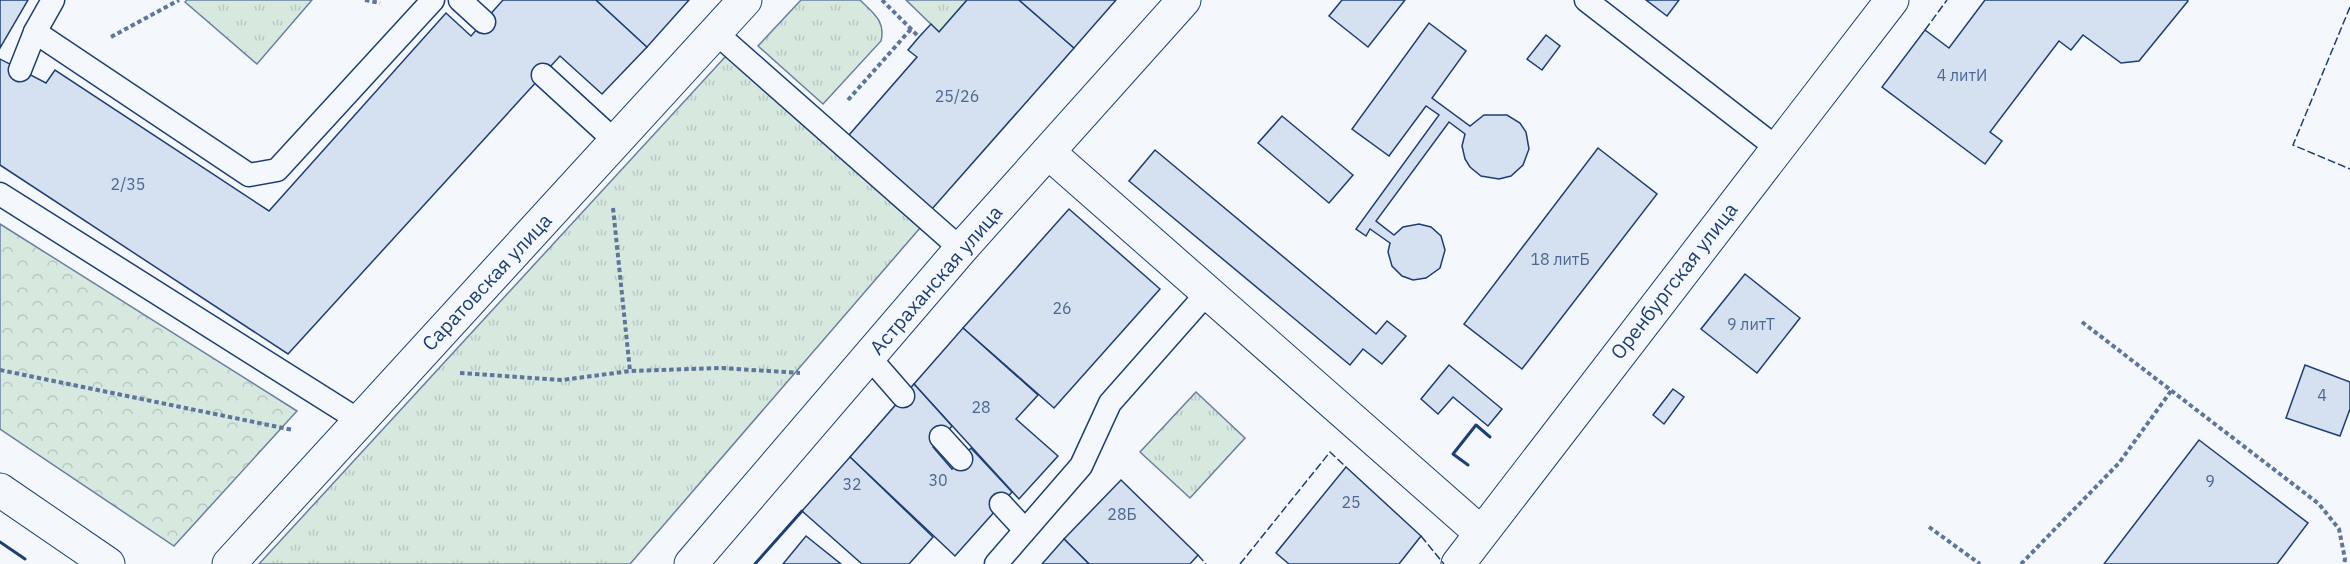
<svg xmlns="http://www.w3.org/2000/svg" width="2350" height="564" font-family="'IBM Plex Sans',sans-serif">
	<defs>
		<pattern id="grass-tufts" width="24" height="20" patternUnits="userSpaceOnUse" patternTransform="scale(1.5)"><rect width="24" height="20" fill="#d7e8df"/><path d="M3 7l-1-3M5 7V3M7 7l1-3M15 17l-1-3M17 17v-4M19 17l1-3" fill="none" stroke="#b8c8c3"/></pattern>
		<pattern id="forest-crowns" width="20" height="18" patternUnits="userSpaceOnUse" patternTransform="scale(1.5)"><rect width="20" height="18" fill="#d7e8df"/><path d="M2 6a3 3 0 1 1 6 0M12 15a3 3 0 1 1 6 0" fill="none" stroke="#b8c8c3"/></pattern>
	</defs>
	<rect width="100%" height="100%" fill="#f4f7fb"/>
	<!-- grass -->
	<g fill="url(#grass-tufts)" stroke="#687fa3" stroke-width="1.5">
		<polygon points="187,0 312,0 257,64 185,2"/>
		<path d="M 801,0 L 860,0 C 873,13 886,21 881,41 L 823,104 L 758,46 Z"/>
		<polygon points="906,0 967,0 939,32"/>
		<polygon points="726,56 920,228 630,564 259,564"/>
		<polygon points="1196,392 1245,438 1190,498 1140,452"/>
	</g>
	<!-- forest -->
	<polygon fill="url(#forest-crowns)" stroke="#687fa3" stroke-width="1.5" points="0,224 297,411 174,546 0,429"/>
	<!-- building -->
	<g fill="#d5e0f0" stroke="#1d3f73" stroke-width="1.5">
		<polygon points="0,0 28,0 0,48"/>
		<polygon points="503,0 596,0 647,47 602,94 560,56 288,354 0,165 0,59 46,83 55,70 269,211 446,13 471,36"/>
		<polygon points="596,0 689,0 647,47"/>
		<polygon points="967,0 1019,0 1074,48 932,209 849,135 917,57 908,50 919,37 931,24 939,32"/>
		<polygon points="1019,0 1116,0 1074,48"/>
		<polygon points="1342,0 1405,0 1368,47 1329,16"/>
		<polygon points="1646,0 1679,0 1667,16"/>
		<polygon points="1985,0 2187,0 2188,1 2139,61 2121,63 2083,35 2071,50 2059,41 1990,132 2002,141 1985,164 1882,87 1925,30 1949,48"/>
		<polygon points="1429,23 1466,51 1432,98 1470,126 1484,115 1507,115 1520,123 1526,132 1529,149 1523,165 1511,176 1499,179 1481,176 1470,167 1465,159 1462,146 1465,134 1449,122 1376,221 1394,235 1403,227 1419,224 1431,227 1441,236 1445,250 1440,268 1426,278 1413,280 1402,276 1392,266 1388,252 1390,243 1370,229 1366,236 1356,229 1439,115 1426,106 1389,156 1352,129"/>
		<polygon points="1546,35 1560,46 1542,70 1527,59"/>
		<polygon points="1282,116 1353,175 1329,203 1258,143"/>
		<polygon points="1598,148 1657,194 1522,369 1464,324"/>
		<polygon points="1155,150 1376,334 1387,321 1406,336 1382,364 1363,349 1350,365 1129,181"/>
		<polygon points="1069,209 1160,289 1054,408 963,328"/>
		<polygon points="1745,274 1800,318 1757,373 1701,329"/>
		<polygon points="963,328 1038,395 1016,419 1058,456 1019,499 914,384"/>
		<polygon points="1449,365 1502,409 1488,426 1453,397 1438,414 1421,399"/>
		<polygon points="2305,365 2350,382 2350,409 2340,436 2286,418"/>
		<polygon points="914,384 952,426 933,447 952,469 971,448 1012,492 955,556 850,457"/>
		<polygon points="1673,389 1684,397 1664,424 1653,415"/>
		<polygon points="2199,440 2308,523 2277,564 2104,564"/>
		<polygon points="850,457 933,537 909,564 862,564 802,511"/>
		<polygon points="1346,467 1421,536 1399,564 1289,564 1276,553"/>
		<polygon points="1121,480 1198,555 1190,564 1089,564 1064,539"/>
		<polygon points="806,536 841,564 783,564"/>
		<polygon points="1064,539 1089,564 1042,564"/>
	</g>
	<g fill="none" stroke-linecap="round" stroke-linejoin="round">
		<!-- lane casing -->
		<g stroke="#1d3f73" stroke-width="25">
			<g id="lane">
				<polyline points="460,0 484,22"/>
				<polyline points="1586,0 1777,148"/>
				<polyline points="35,32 249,175 277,170 433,0"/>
				<polyline points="715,32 961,249"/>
				<polyline points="20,70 35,32 53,0"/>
				<polyline points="543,75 615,141"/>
				<polyline points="0,194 360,421"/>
				<polyline points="869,357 903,396"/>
				<polyline points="941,437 961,459"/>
				<polyline points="1001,504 1025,530"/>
				<polyline points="996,564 1081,466 1110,403 1208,292"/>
			</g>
		</g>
		<!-- street casing -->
		<g stroke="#1d3f73" stroke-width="35">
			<g id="street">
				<polyline points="1048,152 1481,533"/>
				<polyline points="0,490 108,564"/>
				<polyline points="229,564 745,0"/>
				<polyline points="691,564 961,249 1184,0"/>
				<polyline points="1458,564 1892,0"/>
			</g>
		</g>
		<!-- path -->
		<g stroke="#5e769c" stroke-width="4" stroke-dasharray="4.5 3" stroke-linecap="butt">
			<polyline points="365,0 380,3"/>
			<polyline points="882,0 919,37"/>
			<polyline points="111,37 179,0"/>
			<polyline points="848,100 911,29"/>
			<polyline points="613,208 630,371"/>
			<polyline points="2082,322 2319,504 2339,529 2345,559 2344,564"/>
			<polyline points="0,370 293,430"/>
			<polyline points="460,373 562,380 630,371 722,368 800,373"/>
			<polyline points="1929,527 1980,564"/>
			<polyline points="2021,564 2119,463 2171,391"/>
		</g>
		<!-- lane -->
		<use href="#lane" stroke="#f4f7fb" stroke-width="22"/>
		<!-- street -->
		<use href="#street" stroke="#f4f7fb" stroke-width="33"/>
		<!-- fence -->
		<g stroke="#1d3f73" stroke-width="1.5" stroke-dasharray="8 3" stroke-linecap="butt">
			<polyline points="2350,7 2293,145 2350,169"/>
			<polyline points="1925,30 1947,0"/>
			<polyline points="1421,536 1444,564"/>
			<polyline points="1198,555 1206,564"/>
			<polyline points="1240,564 1330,452 1346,467"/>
		</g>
		<!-- wall -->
		<g stroke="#1d3f73" stroke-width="3">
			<polyline points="1468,465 1453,454 1476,425 1490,437"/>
			<polyline points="0,542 25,559"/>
			<polyline points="755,564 802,511"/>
		</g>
	</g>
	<g text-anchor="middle" stroke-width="4.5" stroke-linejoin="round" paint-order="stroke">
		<!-- number labels -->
		<g font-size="16" fill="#4b6792">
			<text x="1962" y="81">4 литИ</text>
			<text x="957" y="102">25/26</text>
			<text x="128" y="190">2/35</text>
			<text x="1560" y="265">18 литБ</text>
			<text x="1062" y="314">26</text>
			<text x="1751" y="330">9 литТ</text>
			<text x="2322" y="401">4</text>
			<text x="981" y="413">28</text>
			<text x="938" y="486">30</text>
			<text x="2210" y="487">9</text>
			<text x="852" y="490">32</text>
			<text x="1351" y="508">25</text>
			<text x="1122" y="520">28Б</text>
		</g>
		<!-- street labels -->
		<g font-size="20" fill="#1d3f73" stroke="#f4f7fb">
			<text transform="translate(936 280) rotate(-49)" y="7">Астраханская улица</text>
			<text transform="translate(1674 281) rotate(-52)" y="7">Оренбургская улица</text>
			<text transform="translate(487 282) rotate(-47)" y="7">Саратовская улица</text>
		</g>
	</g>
</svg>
